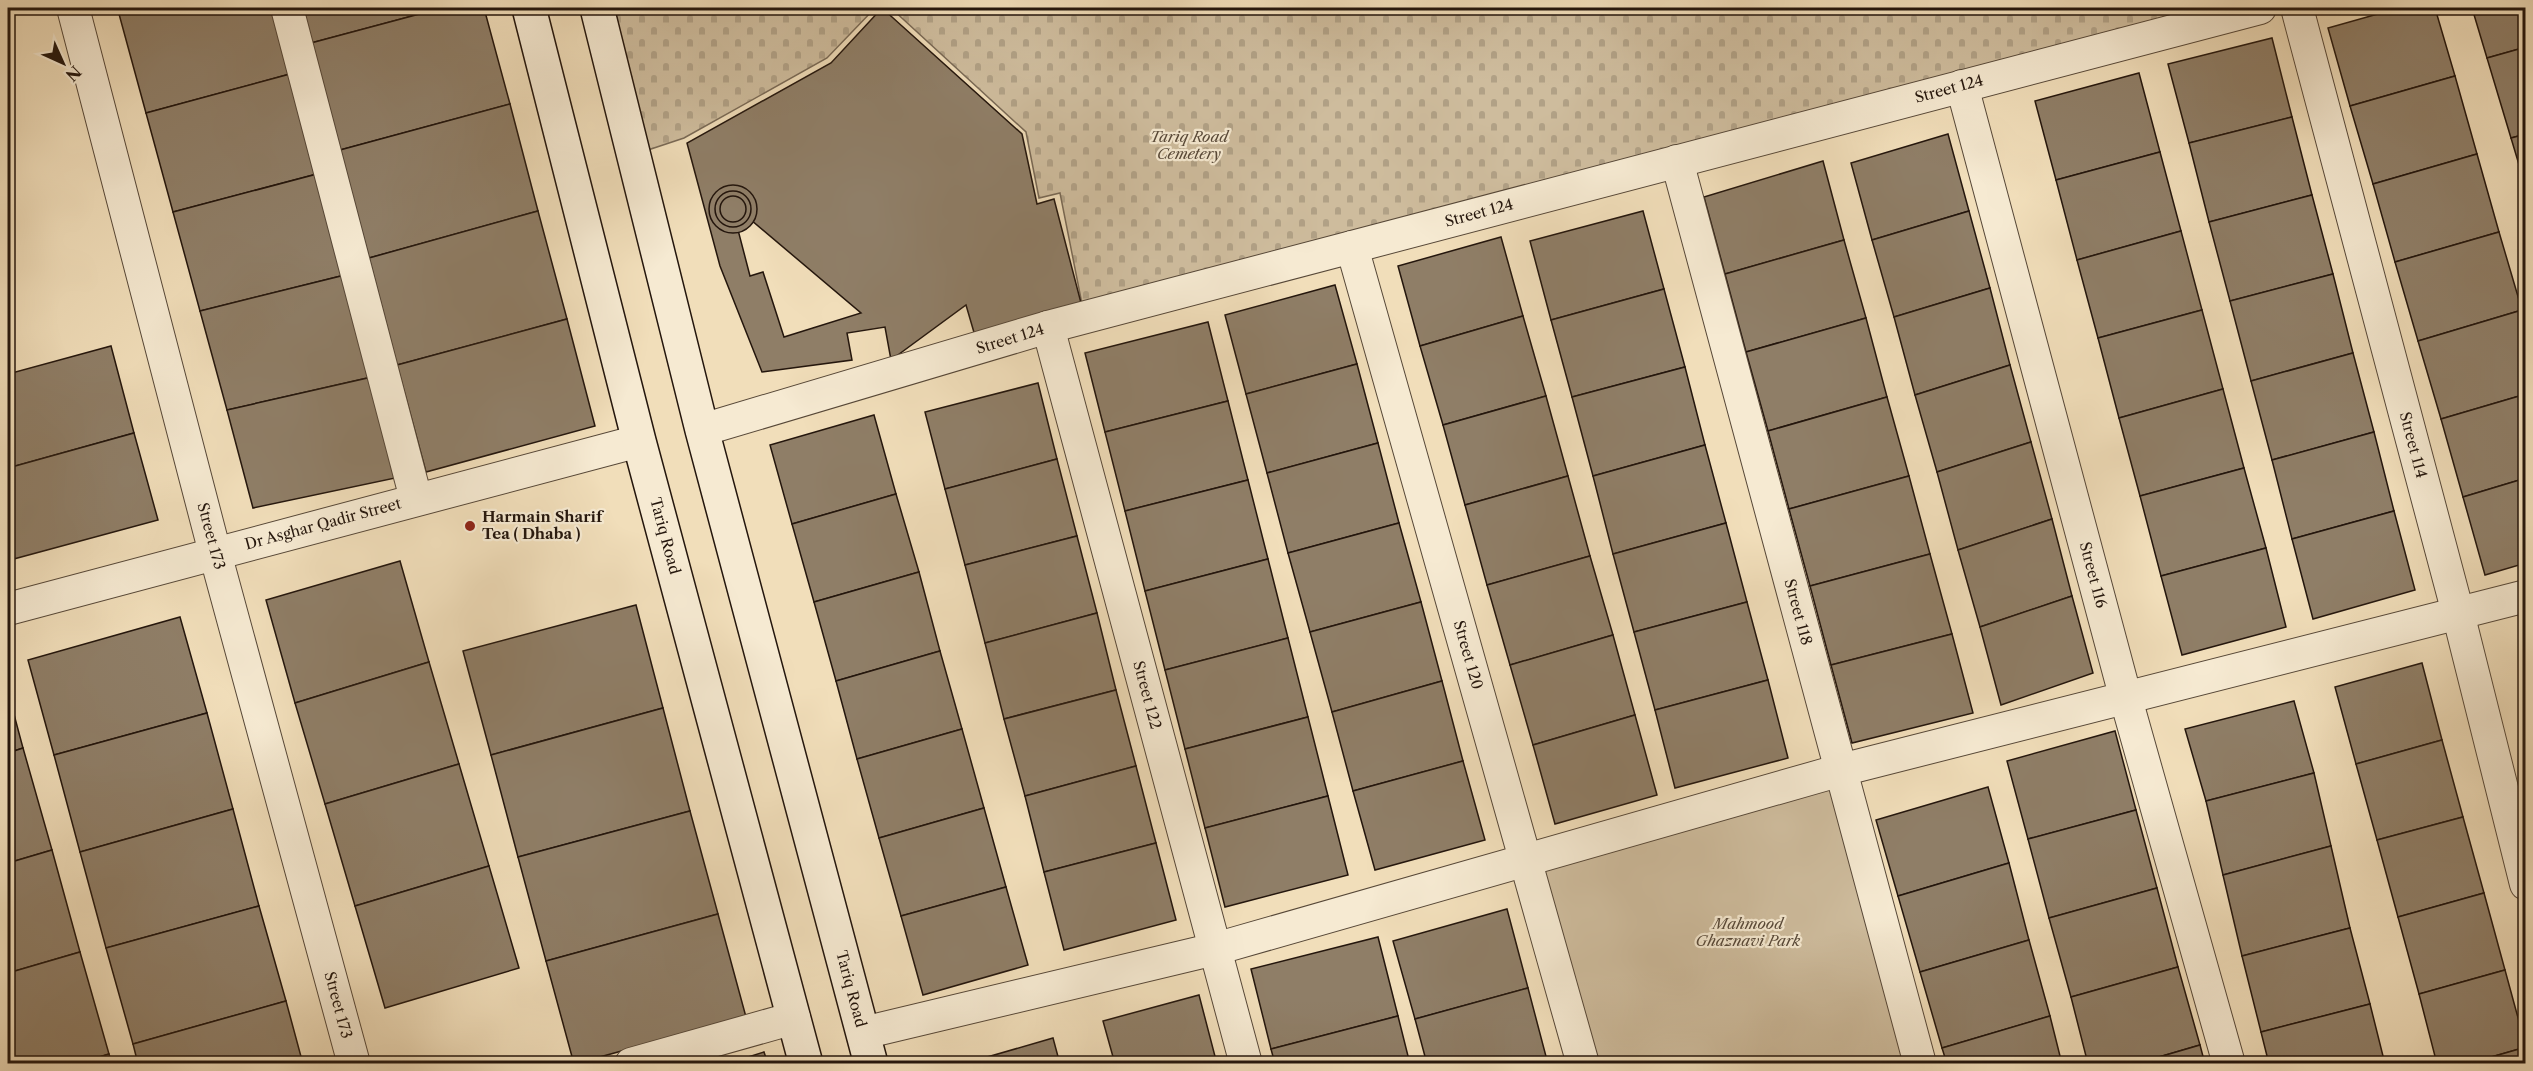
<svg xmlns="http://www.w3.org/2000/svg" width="2533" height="1071" font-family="'Libre Caslon Text',serif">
	<defs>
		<pattern id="cemetery-stones" width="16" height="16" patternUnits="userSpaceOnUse" patternTransform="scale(1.5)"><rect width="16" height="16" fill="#cebc9d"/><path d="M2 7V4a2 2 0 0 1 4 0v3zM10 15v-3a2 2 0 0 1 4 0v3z" fill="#b1a186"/></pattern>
	</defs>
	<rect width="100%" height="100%" fill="#f1deba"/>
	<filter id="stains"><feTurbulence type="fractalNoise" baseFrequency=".00333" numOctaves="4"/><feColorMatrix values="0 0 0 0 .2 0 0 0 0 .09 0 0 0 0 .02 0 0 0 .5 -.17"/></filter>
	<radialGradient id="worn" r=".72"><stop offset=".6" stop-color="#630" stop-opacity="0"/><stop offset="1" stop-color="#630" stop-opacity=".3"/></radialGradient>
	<!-- cemetery -->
	<g fill="url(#cemetery-stones)" stroke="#796955" stroke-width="1.5">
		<polygon points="597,8 875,8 827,58 684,138 633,155"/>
		<polygon points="891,8 2259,8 1084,314 1060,193 1039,198 1026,132"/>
	</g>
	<!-- park -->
	<polygon fill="#cebc9d" stroke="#796955" stroke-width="1.5" points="1841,770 1920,1063 1583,1063 1526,862"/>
	<!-- building -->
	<g fill="#8f7e67" stroke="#24160d" stroke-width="1.5" fill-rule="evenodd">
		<polygon points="118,8 143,8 119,14"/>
		<polygon points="143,8 272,8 290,74 146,113 119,14"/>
		<polygon points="302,8 442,8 311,43"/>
		<polygon points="442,8 484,8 510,104 340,150 311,43"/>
		<path d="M 882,8 L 1022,134 L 1037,204 L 1054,199 L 1087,326 L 980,353 L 966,305 L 891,360 L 885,327 L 847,333 L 852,360 L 762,372 L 720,266 L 687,143 L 831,63 ZM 731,203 L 861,313 L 784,337 L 763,272 L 750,276 Z"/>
		<polygon points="2399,8 2435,8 2455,76 2350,106 2328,28"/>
		<polygon points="2472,8 2526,8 2526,47 2487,58"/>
		<polygon points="2272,38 2292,117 2189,143 2168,64"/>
		<polygon points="2526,47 2526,134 2511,138 2487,58"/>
		<polygon points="2139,73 2160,152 2056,180 2035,101"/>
		<polygon points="290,74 317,174 173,212 146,113"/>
		<polygon points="2455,76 2477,154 2373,184 2350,106"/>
		<polygon points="510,104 538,211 369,258 340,150"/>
		<polygon points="2292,117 2312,195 2209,222 2189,143"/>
		<polygon points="1948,134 1969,211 1872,240 1851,163"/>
		<polygon points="2526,134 2526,188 2511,138"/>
		<polygon points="2160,152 2181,231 2077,260 2056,180"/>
		<polygon points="2477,154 2499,232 2395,262 2373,184"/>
		<polygon points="1823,161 1844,240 1725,274 1704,197"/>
		<polygon points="317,174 345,275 200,311 173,212"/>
		<circle cx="733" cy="209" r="24"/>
		<circle cx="733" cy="209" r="18"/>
		<polygon points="2312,195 2333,274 2230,301 2209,222"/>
		<circle cx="733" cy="209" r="13"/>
		<polygon points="538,211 567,319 397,365 369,258"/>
		<polygon points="1643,211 1664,289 1551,320 1530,241"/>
		<polygon points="1969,211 1990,288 1894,317 1872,240"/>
		<polygon points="2181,231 2202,310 2098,338 2077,260"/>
		<polygon points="2499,232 2522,310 2418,341 2395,262"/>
		<polygon points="1501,237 1523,316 1420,346 1398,266"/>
		<polygon points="1844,240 1866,318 1746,352 1725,274"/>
		<polygon points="2333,274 2353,353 2251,381 2230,301"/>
		<polygon points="345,275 372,377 227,410 200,311"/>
		<polygon points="1335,285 1357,364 1246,394 1225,315"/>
		<polygon points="1990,288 2010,365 1915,395 1894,317"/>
		<polygon points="1664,289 1685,367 1572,397 1551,320"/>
		<polygon points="2202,310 2223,389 2119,418 2098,338"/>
		<polygon points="2522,310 2526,324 2526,394 2441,419 2418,341"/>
		<polygon points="1523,316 1546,396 1443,425 1420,346"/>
		<polygon points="1866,318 1887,397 1768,431 1746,352"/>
		<polygon points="567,319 595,426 426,472 397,365"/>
		<polygon points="1208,322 1228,401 1105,432 1085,353"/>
		<polygon points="111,346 134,433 8,468 8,374"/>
		<polygon points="2353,353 2374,432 2272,460 2251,381"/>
		<polygon points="1357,364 1378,443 1267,473 1246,394"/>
		<polygon points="2010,365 2031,442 1937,472 1915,395"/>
		<polygon points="1685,367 1705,445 1593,476 1572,397"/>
		<polygon points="372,377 400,477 253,508 227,410"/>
		<polygon points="1038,383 1057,459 945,489 925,412"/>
		<polygon points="2223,389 2244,468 2140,496 2119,418"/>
		<polygon points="2526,394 2526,478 2463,497 2441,419"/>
		<polygon points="1546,396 1568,476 1465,505 1443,425"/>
		<polygon points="1887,397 1909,476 1789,509 1768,431"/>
		<polygon points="1228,401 1248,480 1125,511 1105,432"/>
		<polygon points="874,415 896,494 792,524 770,445"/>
		<polygon points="2374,432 2394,511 2292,539 2272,460"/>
		<polygon points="134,433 158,520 10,560 8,551 8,468"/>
		<polygon points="2031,442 2052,519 1958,550 1937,472"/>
		<polygon points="1378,443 1399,523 1288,553 1267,473"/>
		<polygon points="1705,445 1726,523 1613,554 1593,476"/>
		<polygon points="1057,459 1077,536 965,565 945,489"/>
		<polygon points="2244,468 2266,548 2161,576 2140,496"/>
		<polygon points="1568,476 1590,556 1487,585 1465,505"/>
		<polygon points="1909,476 1930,554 1810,586 1789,509"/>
		<polygon points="2526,478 2526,563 2485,575 2463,497"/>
		<polygon points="1248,480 1268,559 1145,591 1125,511"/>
		<polygon points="896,494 919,572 814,602 792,524"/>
		<polygon points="2394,511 2415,590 2313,619 2292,539"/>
		<polygon points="2052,519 2072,596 1980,627 1958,550"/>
		<polygon points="1399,523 1421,602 1310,632 1288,553"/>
		<polygon points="1726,523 1747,602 1634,632 1613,554"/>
		<polygon points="1077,536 1097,613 985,643 965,565"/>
		<polygon points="2266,548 2286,627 2182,655 2161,576"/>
		<polygon points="1930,554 1952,634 1831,665 1810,586"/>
		<polygon points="1590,556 1613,635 1510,665 1487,585"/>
		<polygon points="1268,559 1288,638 1165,670 1145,591"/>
		<polygon points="400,561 429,662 295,703 266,600"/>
		<polygon points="919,572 940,651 836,681 814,602"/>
		<polygon points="2072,596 2093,673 2001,705 1980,627"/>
		<polygon points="1421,602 1442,681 1332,712 1310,632"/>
		<polygon points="1747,602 1768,680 1655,710 1634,632"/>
		<polygon points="636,605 663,708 491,755 463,651"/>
		<polygon points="1097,613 1116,690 1004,719 985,643"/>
		<polygon points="180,617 207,713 54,755 28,660"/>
		<polygon points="1952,634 1973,713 1852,743 1831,665"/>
		<polygon points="1613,635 1635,715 1533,745 1510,665"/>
		<polygon points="1288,638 1308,717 1185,749 1165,670"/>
		<polygon points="940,651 962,729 857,759 836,681"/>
		<polygon points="429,662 459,764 325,804 295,703"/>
		<polygon points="2422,663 2442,740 2356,764 2335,687"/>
		<polygon points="1768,680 1788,758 1675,788 1655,710"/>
		<polygon points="1442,681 1463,761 1353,791 1332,712"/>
		<polygon points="1116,690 1136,766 1025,796 1004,719"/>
		<polygon points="8,692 23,748 8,753"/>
		<polygon points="2294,701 2314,773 2206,801 2185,729"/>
		<polygon points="663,708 690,811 518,857 491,755"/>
		<polygon points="207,713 233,809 80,852 54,755"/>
		<polygon points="1635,715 1657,795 1555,824 1533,745"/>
		<polygon points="1308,717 1328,796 1205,828 1185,749"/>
		<polygon points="962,729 984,808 879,838 857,759"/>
		<polygon points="2115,731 2136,810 2028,839 2007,761"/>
		<polygon points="2442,740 2463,817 2377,840 2356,764"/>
		<polygon points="23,748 52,850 8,863 8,753"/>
		<polygon points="1463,761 1485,840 1375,870 1353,791"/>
		<polygon points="459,764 489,866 355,906 325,804"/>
		<polygon points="1136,766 1156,843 1044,872 1025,796"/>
		<polygon points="2314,773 2331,846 2223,875 2206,801"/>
		<polygon points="1988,787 2009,863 1898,896 1876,820"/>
		<polygon points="1328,796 1348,875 1225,907 1205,828"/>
		<polygon points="984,808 1006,887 901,916 879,838"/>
		<polygon points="233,809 259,906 106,948 80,852"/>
		<polygon points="2136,810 2157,888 2049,918 2028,839"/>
		<polygon points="690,811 718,914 546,961 518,857"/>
		<polygon points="2463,817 2484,893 2398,917 2377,840"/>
		<polygon points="1156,843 1176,920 1064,950 1044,872"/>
		<polygon points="2331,846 2350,928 2242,956 2223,875"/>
		<polygon points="52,850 80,952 8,973 8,863"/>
		<polygon points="2009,863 2029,940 1920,972 1898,896"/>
		<polygon points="489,866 519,968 385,1008 355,906"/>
		<polygon points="1006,887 1028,965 923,995 901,916"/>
		<polygon points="2157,888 2178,967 2071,997 2049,918"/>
		<polygon points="2484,893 2505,970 2419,994 2398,917"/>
		<polygon points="259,906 286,1001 133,1044 106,948"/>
		<polygon points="1507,909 1528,988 1415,1019 1393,941"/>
		<polygon points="718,914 746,1017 574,1064 546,961"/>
		<polygon points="2350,928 2370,1004 2261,1032 2242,956"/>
		<polygon points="1378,937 1398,1016 1271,1049 1251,969"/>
		<polygon points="2029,940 2050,1016 1942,1048 1920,972"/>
		<polygon points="80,952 109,1054 77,1064 8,1064 8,973"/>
		<polygon points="2178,967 2200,1045 2135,1064 2088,1064 2071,997"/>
		<polygon points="2505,970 2526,1047 2467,1064 2437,1064 2419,994"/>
		<polygon points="1528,988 1548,1064 1427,1064 1415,1019"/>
		<polygon points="1199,995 1217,1064 1115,1064 1103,1021"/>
		<polygon points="286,1001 303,1064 138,1064 133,1044"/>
		<polygon points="2370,1004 2385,1064 2269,1064 2261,1032"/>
		<polygon points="1398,1016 1410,1064 1275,1064 1271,1049"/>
		<polygon points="2050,1016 2062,1064 1947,1064 1942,1048"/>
		<polygon points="1053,1038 1060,1064 963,1064"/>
		<polygon points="2200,1045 2205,1064 2135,1064"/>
		<polygon points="2526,1047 2526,1064 2467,1064"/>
		<polygon points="764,1052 768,1064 726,1064"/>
		<polygon points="109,1054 112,1064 77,1064"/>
	</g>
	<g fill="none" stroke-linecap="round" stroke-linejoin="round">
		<!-- street casing -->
		<g stroke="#574838" stroke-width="34">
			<g id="street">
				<polyline points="73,8 215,553 354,1064"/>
				<polyline points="287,8 416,499"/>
				<polyline points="2297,8 2458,613 2526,884"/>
				<polyline points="1962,86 2126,699 2229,1064"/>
				<polyline points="1677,161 1920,1064"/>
				<polyline points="1352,247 1583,1064"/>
				<polyline points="1048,327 1246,1064"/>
				<polyline points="702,430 1048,327 2260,8"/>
				<polyline points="8,609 639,441"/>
				<polyline points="863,1033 1215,949 1841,770 2526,596"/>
				<polyline points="631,1064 794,1018"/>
			</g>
		</g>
		<!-- secondary casing -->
		<g stroke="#24160d" stroke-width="36">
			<g id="secondary">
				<polyline points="529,8 639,441 806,1064"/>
				<polyline points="597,8 702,430 871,1064"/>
			</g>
		</g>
		<!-- street -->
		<use href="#street" stroke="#f6ead2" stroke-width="32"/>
		<!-- secondary -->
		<use href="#secondary" stroke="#f6ead2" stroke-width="33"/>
	</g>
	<!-- markers -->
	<circle fill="#8f2418" stroke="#f6ead2" stroke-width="2" cx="470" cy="526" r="6"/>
	<g text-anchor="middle" stroke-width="4.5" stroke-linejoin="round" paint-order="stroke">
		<!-- street labels -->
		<g font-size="15" fill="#24160d" stroke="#f6ead2">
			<text transform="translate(1949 89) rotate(-15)" y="5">Street 124</text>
			<text transform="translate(1479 213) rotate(-15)" y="5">Street 124</text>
			<text transform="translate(1010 339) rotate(-17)" y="5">Street 124</text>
			<text transform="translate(2413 445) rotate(75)" y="5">Street 114</text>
			<text transform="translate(323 524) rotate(-15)" y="5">Dr Asghar Qadir Street</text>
			<text transform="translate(211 536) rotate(75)" y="5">Street 173</text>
			<text transform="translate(665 536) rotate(75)" y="5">Tariq Road</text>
			<text transform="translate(2093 575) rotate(75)" y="5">Street 116</text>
			<text transform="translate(1798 612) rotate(75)" y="5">Street 118</text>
			<text transform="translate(1468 655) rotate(74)" y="5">Street 120</text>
			<text transform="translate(1147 695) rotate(75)" y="5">Street 122</text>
			<text transform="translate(851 989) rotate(75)" y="5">Tariq Road</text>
			<text transform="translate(338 1005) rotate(75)" y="5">Street 173</text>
		</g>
		<!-- park labels -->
		<g font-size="15" font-style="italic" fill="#574838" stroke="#f6ead2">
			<text x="1189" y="142">Tariq Road<tspan x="1189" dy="17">Cemetery</tspan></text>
			<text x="1748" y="929">Mahmood<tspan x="1748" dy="17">Ghaznavi Park</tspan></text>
		</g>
		<!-- poi labels -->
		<g font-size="15" font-weight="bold" fill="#24160d" stroke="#f6ead2" text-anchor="start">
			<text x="482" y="522">Harmain Sharif<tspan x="482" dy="17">Tea ( Dhaba )</tspan></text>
		</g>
	</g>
	<!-- margin -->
	<rect width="2533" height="1071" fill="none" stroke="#f1deba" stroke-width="30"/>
	<rect x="9" y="9" width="2515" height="1053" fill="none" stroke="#24160d" stroke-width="3"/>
	<rect x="15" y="15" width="2503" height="1041" fill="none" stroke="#24160d" stroke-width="1.5"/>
	<!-- north arrow -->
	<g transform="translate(63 63) rotate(135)" stroke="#f6ead2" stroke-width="4.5" paint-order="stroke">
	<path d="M0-4.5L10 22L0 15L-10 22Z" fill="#24160d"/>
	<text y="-9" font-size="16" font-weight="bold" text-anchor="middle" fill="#24160d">N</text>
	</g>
	<rect width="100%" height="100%" filter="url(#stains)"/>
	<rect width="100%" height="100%" fill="url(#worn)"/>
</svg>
